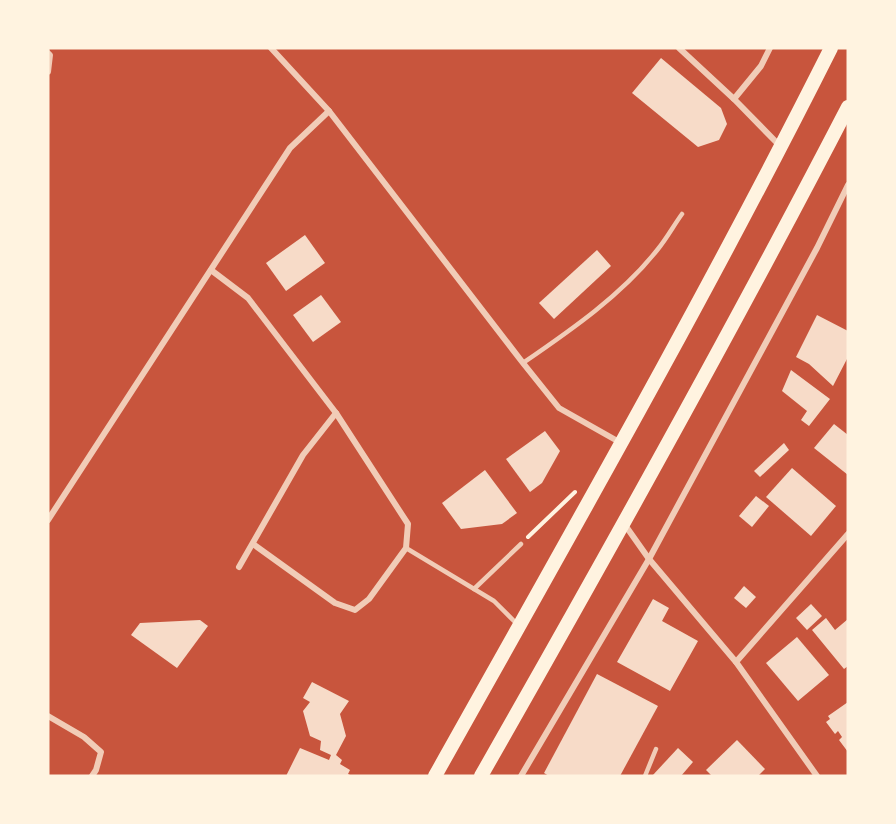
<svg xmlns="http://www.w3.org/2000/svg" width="896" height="824" viewBox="0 0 896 824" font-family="'Crimson Pro',serif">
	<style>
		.building { fill: #f7dbc8 }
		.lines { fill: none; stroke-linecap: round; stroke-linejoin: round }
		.path { stroke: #fff3e0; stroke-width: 4 }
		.service { stroke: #f1ccb7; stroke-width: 4.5 }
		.minor { stroke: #f1ccb7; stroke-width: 6 }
		.trunk { stroke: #fff3e0; stroke-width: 14 }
	</style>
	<rect width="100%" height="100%" fill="#c8553d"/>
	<!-- building -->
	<g class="building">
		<path d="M661 58 721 108 727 124 719 140 698 147 632 93Z"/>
		<path d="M305 235 325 263 286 291 266 263Z"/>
		<path d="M597 250 611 266 554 319 539 303Z"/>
		<path d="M321 295 341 322 313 342 293 315Z"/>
		<path d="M817 315 848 331V357L833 386 809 364 796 357Z"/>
		<path d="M791 370 830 399 809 426 801 420 807 411 782 391Z"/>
		<path d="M834 424 848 435V475L814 448Z"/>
		<path d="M545 431 560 451 542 483 530 492 506 459Z"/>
		<path d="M784 443 789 450 760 477 754 471Z"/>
		<path d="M792 468 836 506 811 536 766 497Z"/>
		<path d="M485 470 517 513 502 524 461 529 442 503Z"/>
		<path d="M756 496 769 506 752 527 739 516Z"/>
		<path d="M744 586 756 597 746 608 734 598Z"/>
		<path d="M653 599 669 608 662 621 698 641 670 691 617 662Z"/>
		<path d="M811 604 822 616 807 630 796 618Z"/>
		<path d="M826 618 835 630 848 619V666L844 669 812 630Z"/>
		<path d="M200 620 208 626 177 668 131 635 140 623Z"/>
		<path d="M797 637 829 675 798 701 766 663Z"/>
		<path d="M597 674 658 706 620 776H549L544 773Z"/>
		<path d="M312 682 349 701 340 714 346 736 336 755 342 760 340 764 350 770 348 774 352 776H286L300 748 329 760 331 755 320 750 321 741 310 736 303 711 310 702 303 698Z"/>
		<path d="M848 702V752L839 740 842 737 838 731 835 734 826 722 830 719 828 716Z"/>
		<path d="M737 740 765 769 758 776H712L706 770Z"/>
		<path d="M678 748 693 762 681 776H652Z"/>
	</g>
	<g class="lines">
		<!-- path -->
		<path class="path" d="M528 537 575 492"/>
		<!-- service -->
		<g class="service">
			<path d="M523 363C571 330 622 295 658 249 667 238 674 225 682 214"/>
			<path d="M406 548 494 601 517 624"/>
			<path d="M474 589 521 544"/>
			<path d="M645 776 656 749"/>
		</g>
		<!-- minor -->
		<g class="minor">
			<path d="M271 48 329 111 523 363 559 408 621 443"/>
			<path d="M679 48 734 99 781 147"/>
			<path d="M48 53 50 55 48 72"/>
			<path d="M734 99 761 66 770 48"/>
			<path d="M211 270 248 298 336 413 408 524 406 548 369 599 355 610 335 603 253 544"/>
			<path d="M48 520 290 148 329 111"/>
			<path d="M625 525 649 559 736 662 817 776"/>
			<path d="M239 567 303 455 336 413"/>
			<path d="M736 662 848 534"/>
			<path d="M48 716 84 737 101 752 96 770 92 776"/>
			<path d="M521 776 649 559 817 248 848 185"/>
		</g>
		<!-- trunk -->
		<g class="trunk">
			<path d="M435 776C570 535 707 295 831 48"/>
			<path d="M481 776C607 555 731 333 848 107"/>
		</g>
	</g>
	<!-- border -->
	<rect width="896" height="824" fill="none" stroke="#fff3e0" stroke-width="99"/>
</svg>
